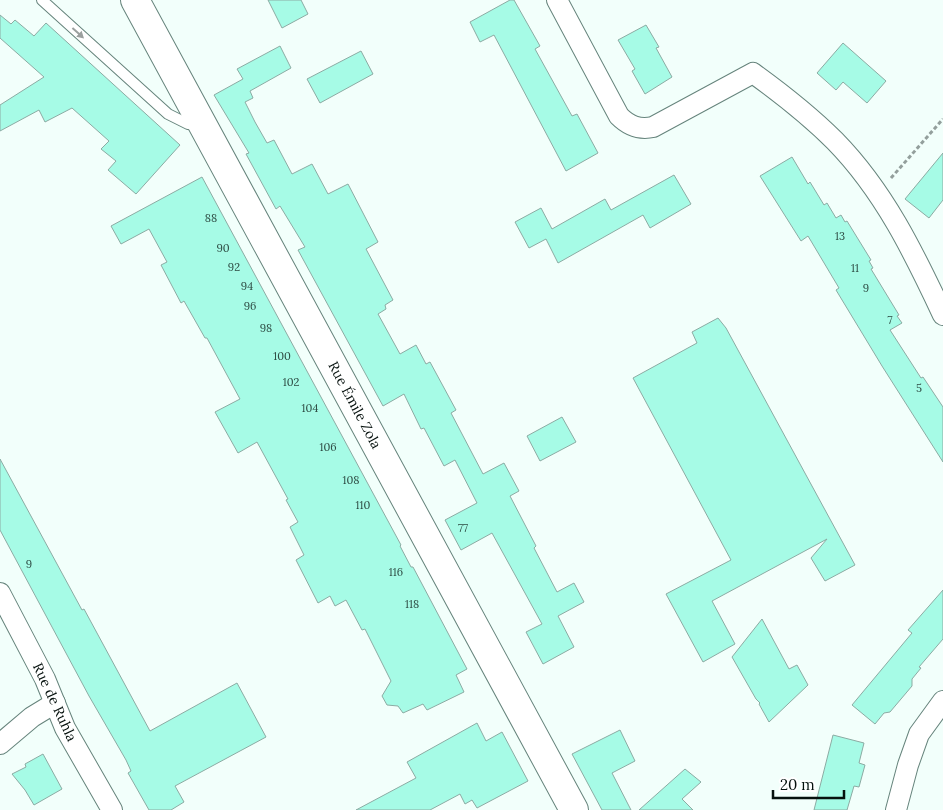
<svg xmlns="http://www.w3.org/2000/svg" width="943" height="810" viewBox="0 0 943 810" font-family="Lora,serif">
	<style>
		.building { fill: #a6fbe6; stroke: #8caba3 }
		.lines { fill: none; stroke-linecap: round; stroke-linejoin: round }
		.lane-casing { stroke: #66847c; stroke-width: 12 }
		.street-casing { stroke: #66847c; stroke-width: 22 }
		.secondary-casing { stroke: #66847c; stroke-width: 30 }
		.path { stroke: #939f9c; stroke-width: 3; stroke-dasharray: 4 2.5; stroke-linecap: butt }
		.lane { stroke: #fff; stroke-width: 10 }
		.street { stroke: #fff; stroke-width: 20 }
		.secondary { stroke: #fff; stroke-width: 28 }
		.oneway { fill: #9ba09f }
		.labels { text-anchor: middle; stroke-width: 4; stroke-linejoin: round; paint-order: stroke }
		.number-label { font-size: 11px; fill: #2e4c44 }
		.street-label { font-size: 14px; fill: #06110e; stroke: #fff }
	</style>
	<rect width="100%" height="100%" fill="#f2fffb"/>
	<!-- building -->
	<g class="building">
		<path d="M268 0H301L308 14 282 28Z"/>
		<path d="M510 0H514L540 46 535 49 572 116 577 114 598 153 566 171 494 35 480 42 470 22Z"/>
		<path d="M0 15 11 24 15 20 34 36 46 23 180 145 136 194 108 170 116 161 101 149 109 141 72 108 45 122 39 110 0 131V105L44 77 0 38Z"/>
		<path d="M646 25 659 47 656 48 672 77 645 94 632 71 635 69 618 40Z"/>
		<path d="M843 43 886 81 867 103 843 82 836 90 817 73Z"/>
		<path d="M280 46 291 68 250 91 253 98 245 102 255 122 267 143 274 140 292 174 312 164 328 194 348 184 378 242 366 249 393 300 385 305 386 309 378 314 400 354 416 345 426 364 430 362 456 410 451 413 483 474 504 463 519 491 510 496 536 546 534 548 557 592 574 583 584 602 558 616 574 647 543 664 526 632 542 624 492 533 461 550 445 520 477 503 455 460 444 466 424 428 421 429 404 394 383 406 298 250 305 247 280 206 276 209 246 154 249 153 214 95 243 79 237 69Z"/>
		<path d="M361 51 373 74 320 103 307 79Z"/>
		<path d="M943 153V200L929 218 905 199Z"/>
		<path d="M792 157 808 184 810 182 824 205 827 203 836 218 841 215 845 222 847 221 871 260 869 261 873 268 871 269 899 315 897 316 902 323 890 330 921 378 923 377 943 407V462L882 366 836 290 839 288 808 236 801 241 760 176Z"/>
		<path d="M674 175 691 204 650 228 643 215 558 263 546 239 529 248 515 222 541 208 552 229 605 199 611 210Z"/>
		<path d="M202 177 401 545 400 546 411 567H413L467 669 456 675 464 692 427 710 423 704 403 713 398 706 387 705 382 696 391 681 365 629 362 630 346 600 335 606 330 596 318 603 296 560 304 555 290 527 298 522 286 500 288 499 257 442 238 453 215 412 240 399 207 338H205L184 301 181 303 161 265 167 262 149 229 121 244 111 226Z"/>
		<path d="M718 318 726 328 855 565 825 581 811 558 827 539 712 601 735 644 703 662 666 594 731 560 633 378 697 343 692 332Z"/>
		<path d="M562 417 576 442 540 461 527 436Z"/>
		<path d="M0 459 82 610 84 609 150 731 237 683 266 737 175 786 184 802 171 810H149L128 773 131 771 126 760 89 696 0 530Z"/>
		<path d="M943 590V639L919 667 921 668 912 679V686L890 712 884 713 875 724 852 705 912 633 908 630Z"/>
		<path d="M762 619 789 669 797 665 808 685 769 722 759 704 760 703 756 699 732 657Z"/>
		<path d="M477 723 486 741 502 732 528 781 477 808 472 800 465 804 460 794 430 810H356L416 778 407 762Z"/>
		<path d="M620 730 635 761 612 773 631 810H602L572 754Z"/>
		<path d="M833 735 864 743 859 763 865 765 859 787 854 786 847 810H814Z"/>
		<path d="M43 754 62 789 34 805 25 790 12 774 26 767 25 764Z"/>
		<path d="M685 769 701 782 682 799 693 810H639Z"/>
	</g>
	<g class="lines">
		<defs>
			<path id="lane" d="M42 0 168 114 188 124 199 125"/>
			<g id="street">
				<path d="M557 0 619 116C629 126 639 130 653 127L753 73C782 94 810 116 835 141 884 191 914 253 943 315"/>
				<path d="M0 593 45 679 65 728 112 810"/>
				<path d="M0 744 32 717 55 703"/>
				<path d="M896 810 908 765 919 734 943 701"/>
			</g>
			<path id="secondary" d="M135 0 574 810"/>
		</defs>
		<!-- lane casing -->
		<use href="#lane" class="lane-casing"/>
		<!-- street casing -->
		<use href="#street" class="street-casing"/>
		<!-- secondary casing -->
		<use href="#secondary" class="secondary-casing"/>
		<!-- path -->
		<path class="path" d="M891 178 943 119"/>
		<!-- lane -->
		<use href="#lane" class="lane"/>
		<!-- street -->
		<use href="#street" class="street"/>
		<!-- secondary -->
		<use href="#secondary" class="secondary"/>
	</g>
	<!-- one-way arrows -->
	<defs><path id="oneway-solid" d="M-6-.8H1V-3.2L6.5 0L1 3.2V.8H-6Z" transform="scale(1.25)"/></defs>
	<use class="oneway" href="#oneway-solid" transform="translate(78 33) rotate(42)"/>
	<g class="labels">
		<!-- number labels -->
		<g class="number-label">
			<text x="211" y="222">88</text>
			<text x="840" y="240">13</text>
			<text x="223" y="252">90</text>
			<text x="234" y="271">92</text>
			<text x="855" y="272">11</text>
			<text x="247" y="290">94</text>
			<text x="866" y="292">9</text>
			<text x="250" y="310">96</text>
			<text x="890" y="324">7</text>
			<text x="266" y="332">98</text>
			<text x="282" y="360">100</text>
			<text x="291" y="386">102</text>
			<text x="919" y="392">5</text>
			<text x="310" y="412">104</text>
			<text x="328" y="451">106</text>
			<text x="351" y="484">108</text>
			<text x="363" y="509">110</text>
			<text x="463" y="532">77</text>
			<text x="29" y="568">9</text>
			<text x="396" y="576">116</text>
			<text x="412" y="608">118</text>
		</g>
		<!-- street labels -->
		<g class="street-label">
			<text transform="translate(355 405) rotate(62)" y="5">Rue Émile Zola</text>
			<text transform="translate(55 702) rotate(65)" y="5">Rue de Ruhla</text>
		</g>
	</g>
	<!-- scale -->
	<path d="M773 790v8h71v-8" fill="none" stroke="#06110e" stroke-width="2.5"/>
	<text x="780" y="790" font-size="15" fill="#06110e" stroke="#ffffff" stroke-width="4" paint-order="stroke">20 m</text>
</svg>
